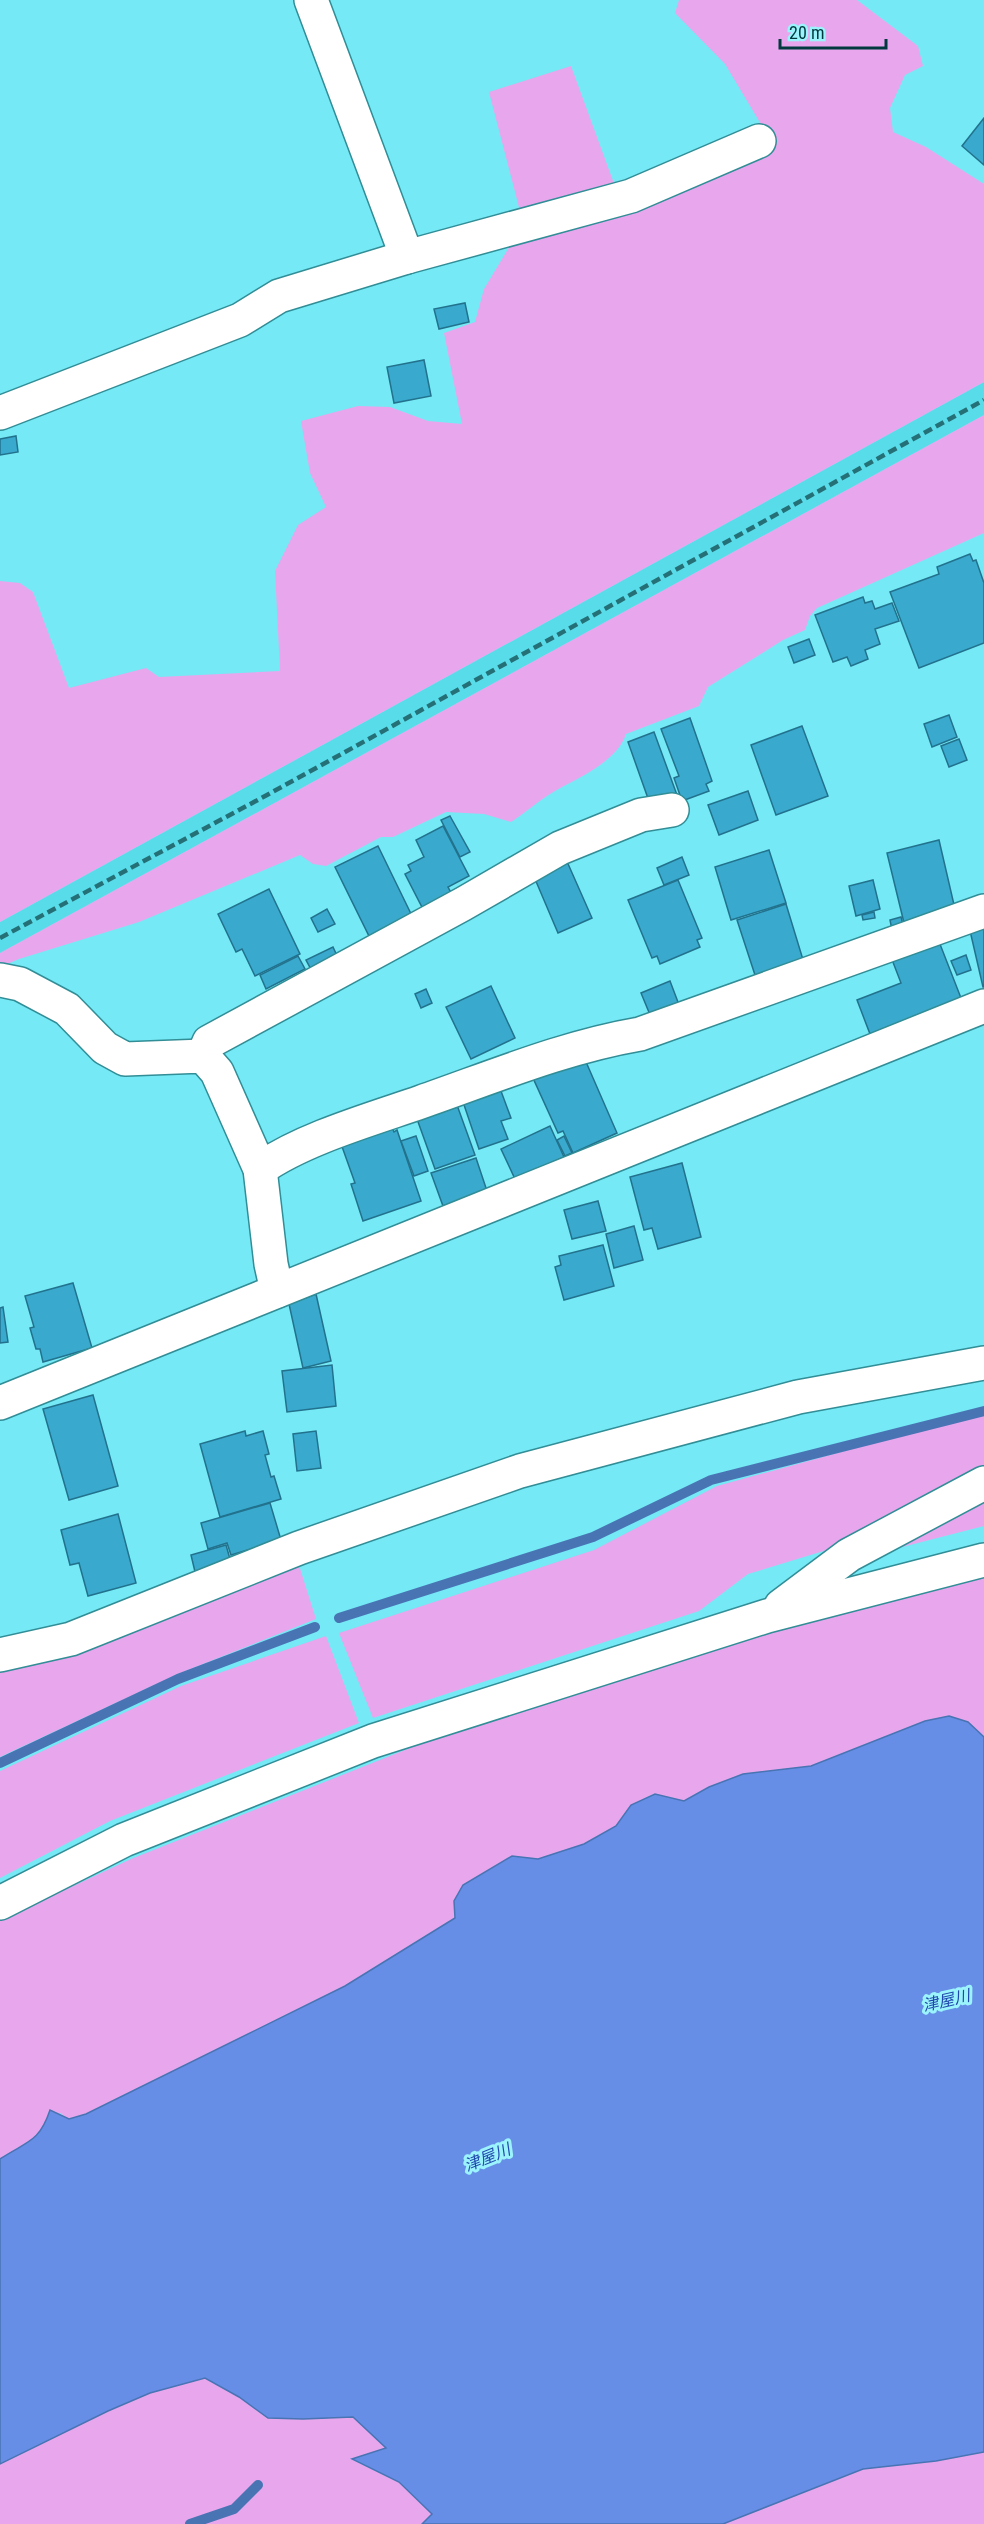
<svg xmlns="http://www.w3.org/2000/svg" width="984" height="2524" viewBox="0 0 984 2524" font-family="'Roboto Condensed','Noto Sans JP',sans-serif">
	<style>
		.built { fill: #59dce9 }
		.green { fill: #e8a7ed }
		.water { fill: #668ee6; stroke: #4874b4; stroke-width: 1.5 }
		.lines { fill: none; stroke-linecap: round; stroke-linejoin: round }
		.stream { stroke: #4874b4; stroke-width: 10 }
		.building { fill: #3aa9ce; stroke: #22728d; stroke-width: 1.5 }
		.street-casing { stroke: #318d96; stroke-width: 36 }
		.street { stroke: #fff; stroke-width: 33 }
		.rail { stroke: #257077; stroke-width: 4.5; stroke-dasharray: 9 4.5; stroke-linecap: butt }
		.labels { text-anchor: middle; stroke-width: 6; stroke-linejoin: round; paint-order: stroke }
		.water-label { font-size: 16px; font-style: italic; fill: #2048ae; stroke: #9bf3fc }
	</style>
	<rect width="100%" height="100%" fill="#75e9f5"/>
	<!-- built -->
	<path class="built" d="M984 382V415L0 953V922Z"/>
	<!-- green -->
	<g class="green">
		<path d="M679 0H857L918 46 923 66 905 75 890 108 893 132 926 147 984 184V382L0 922V581L20 583 33 592 69 688 146 668 159 677 280 671 275 571 298 525 326 507 310 473 301 421 358 406 390 407 428 421 462 424 444 333 475 322 484 289 514 239 762 126 725 64 675 13Z"/>
		<path d="M571 66 616 189 521 215 489 92Z"/>
		<path d="M984 415V533L817 608 810 616 805 630 783 640 708 687 699 706 626 734C616 764 574 779 550 794 537 802 525 813 511 822L484 814 446 812 393 837H381L326 866 313 864 300 855 139 922 19 959 0 967V953Z"/>
		<path d="M984 1415V1472L840 1546 748 1574 699 1611 373 1718 339 1633 594 1550 717 1486 965 1418Z"/>
		<path d="M984 1493V1526L867 1556Z"/>
		<path d="M297 1559 316 1619 178 1674 0 1757V1666Z"/>
		<path d="M984 1577V1737L968 1722 949 1716 925 1721 811 1766 743 1774 709 1787 684 1801 654 1794 631 1805 616 1826 584 1844 538 1859 512 1856 454 1901 455 1918 345 1986 86 2114 69 2119 60 2113 44 2127 33 2140 0 2159V1920L131 1859 415 1746 773 1632Z"/>
		<path d="M326 1636 359 1723 110 1821 0 1878V1771L181 1686Z"/>
		<path d="M205 2378 239 2397 268 2418 303 2419 353 2417 387 2448 353 2460 399 2482 432 2514 422 2524H0V2464L108 2411 150 2393Z"/>
		<path d="M984 2452V2524H723L863 2469 936 2461Z"/>
	</g>
	<!-- water -->
	<path class="water" d="M949 1716 968 1722 984 1737V2452L936 2461 863 2469 723 2524H422L432 2514 399 2482 352 2459 386 2448 353 2417 303 2419 268 2418 239 2397 205 2378 150 2393 108 2411 0 2464V2159C27 2141 39 2143 50 2110L69 2119 86 2114 345 1986 455 1918 454 1901 463 1885 512 1856 538 1859 584 1844 616 1826 631 1805 655 1794 684 1801 709 1787 743 1774 811 1766 925 1721Z"/>
	<g class="lines">
		<!-- stream -->
		<g class="stream">
			<path d="M339 1618 593 1537 711 1480 984 1411"/>
			<path d="M0 1763 178 1679 315 1627"/>
			<path d="M190 2524 234 2509 258 2485"/>
		</g>
	</g>
	<!-- building -->
	<g class="building">
		<path d="M984 118V165L962 146Z"/>
		<path d="M465 303 469 322 439 329 434 309Z"/>
		<path d="M424 360 431 396 394 403 387 367Z"/>
		<path d="M16 436 18 452 0 455V439Z"/>
		<path d="M970 554 973 561 976 560 984 583V643L919 668 890 592 939 574 937 567Z"/>
		<path d="M863 597 865 603 872 601 875 609 892 603 899 621 875 629 880 644 865 650 868 659 851 666 847 657 833 662 815 615Z"/>
		<path d="M809 639 815 655 794 663 788 647Z"/>
		<path d="M949 715 957 737 932 747 924 724Z"/>
		<path d="M690 718 712 781 706 784 709 791 682 801 674 778 679 776 661 729Z"/>
		<path d="M802 726 828 796 776 815 751 745Z"/>
		<path d="M654 732 677 795 650 804 628 742Z"/>
		<path d="M959 739 967 760 949 767 941 746Z"/>
		<path d="M748 791 758 820 719 835 708 805Z"/>
		<path d="M450 816 470 852 460 857 441 820Z"/>
		<path d="M443 826 469 876 448 887 455 900 426 915 405 874 411 871 408 865 424 857 416 840Z"/>
		<path d="M939 840 955 909 905 927 887 853Z"/>
		<path d="M378 846 415 922 369 936 335 867Z"/>
		<path d="M769 850 786 903 731 920 715 867Z"/>
		<path d="M565 857 592 918 558 933 532 872Z"/>
		<path d="M682 857 689 875 664 885 657 868Z"/>
		<path d="M678 880 702 938 697 940 700 947 660 964 657 956 652 958 628 900Z"/>
		<path d="M873 880 880 909 856 916 849 886Z"/>
		<path d="M269 889 300 954 255 976 242 949 236 952 218 914Z"/>
		<path d="M786 904 804 963 756 978 737 920Z"/>
		<path d="M327 909 335 924 318 932 311 918Z"/>
		<path d="M874 912 875 918 863 920 862 915Z"/>
		<path d="M901 917 905 932 893 935 890 920Z"/>
		<path d="M984 918V987H983L968 922Z"/>
		<path d="M938 939 961 998 870 1034 857 1000 901 983 891 957Z"/>
		<path d="M333 947 339 960 313 973 306 960Z"/>
		<path d="M966 955 971 970 957 975 951 961Z"/>
		<path d="M298 956 305 969 266 989 260 975Z"/>
		<path d="M670 981 681 1010 653 1022 641 993Z"/>
		<path d="M491 986 515 1038 471 1059 446 1007Z"/>
		<path d="M426 989 432 1003 421 1008 415 994Z"/>
		<path d="M583 1055 617 1133 573 1153 563 1131 558 1133 533 1078Z"/>
		<path d="M498 1083 511 1118 501 1121 508 1139 479 1149 461 1096Z"/>
		<path d="M457 1105 475 1155 435 1169 417 1119Z"/>
		<path d="M390 1123 394 1132 397 1130 421 1201 363 1221 351 1184 355 1183 340 1141Z"/>
		<path d="M550 1126 564 1157 515 1179 501 1149Z"/>
		<path d="M416 1136 428 1171 414 1176 401 1141Z"/>
		<path d="M564 1136 572 1153 565 1156 557 1140Z"/>
		<path d="M476 1158 487 1191 443 1206 431 1173Z"/>
		<path d="M682 1163 701 1237 658 1249 652 1228 644 1230 630 1177Z"/>
		<path d="M598 1201 606 1231 572 1239 564 1210Z"/>
		<path d="M634 1226 643 1260 614 1268 606 1234Z"/>
		<path d="M603 1245 614 1286 564 1300 555 1267 561 1265 559 1256Z"/>
		<path d="M73 1283 92 1348 43 1362 40 1349H36L30 1328 34 1327 25 1296Z"/>
		<path d="M316 1294 331 1361 303 1368 289 1304Z"/>
		<path d="M3 1307 8 1342 0 1343V1308Z"/>
		<path d="M332 1365 336 1406 287 1412 282 1371Z"/>
		<path d="M93 1395 118 1486 69 1500 43 1409Z"/>
		<path d="M245 1431 246 1436 263 1431 269 1454 265 1455 271 1477 274 1476 281 1499 220 1517 200 1444Z"/>
		<path d="M316 1431 321 1468 297 1471 293 1434Z"/>
		<path d="M270 1503 281 1540 231 1555 227 1543 208 1549 201 1523Z"/>
		<path d="M118 1514 136 1583 88 1596 79 1563 70 1565 61 1530Z"/>
		<path d="M226 1545 232 1566 196 1576 191 1555Z"/>
	</g>
	<g class="lines">
		<defs>
			<g id="street">
				<path d="M311 0 407 257"/>
				<path d="M0 413 240 320 279 296 407 257 631 196 759 141"/>
				<path d="M0 980 20 984 67 1009 105 1048 125 1059 203 1056 217 1072 260 1169 271 1264 277 1291"/>
				<path d="M203 1056 209 1042 463 904 560 848 641 815 672 810"/>
				<path d="M260 1169C302 1139 372 1119 421 1102 493 1077 564 1047 640 1034L984 911"/>
				<path d="M0 1403 984 1006"/>
				<path d="M781 1606 849 1555 984 1483"/>
				<path d="M0 1655 71 1639 299 1548 520 1471 798 1397 984 1363"/>
				<path d="M0 1903 124 1840 373 1741 767 1616 984 1560"/>
			</g>
		</defs>
		<!-- street casing -->
		<use href="#street" class="street-casing"/>
		<!-- street -->
		<use href="#street" class="street"/>
		<!-- rail -->
		<path class="rail" d="M0 938 267 795 984 400"/>
	</g>
	<g class="labels">
		<!-- water labels -->
		<g class="water-label">
			<text transform="translate(946 2000) rotate(-13)" y="6">津屋川</text>
			<text transform="translate(487 2157) rotate(-22)" y="6">津屋川</text>
		</g>
	</g>
	<!-- scale -->
	<path d="M780 39v9h106v-9" fill="none" stroke="#01393e" stroke-width="3"/>
	<text x="789" y="39" font-size="18" fill="#01393e" stroke="#9bf3fc" stroke-width="4.5" paint-order="stroke">20 m</text>
</svg>
